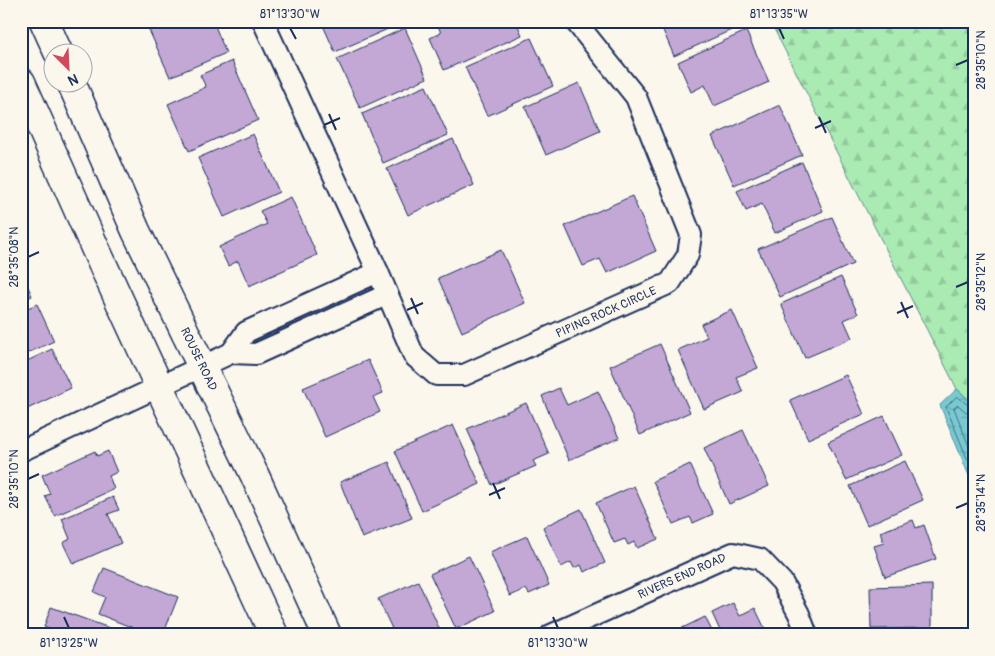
<svg xmlns="http://www.w3.org/2000/svg" width="995" height="656" viewBox="0 0 995 656" font-family="Pangolin,sans-serif">
	<style>
		.forest { fill: url(#forest-firs); stroke: #628c88 }
		.water { fill: url(#water-ripples); stroke: #538ca2 }
		.lines { fill: none; stroke-linecap: round; stroke-linejoin: round }
		.shore { stroke: #416d8c; stroke-width: 1 }
		.building { fill: #c3a8d5; stroke: #1b2f5e }
		.street-casing { stroke: #1b2f5e; stroke-width: 24 }
		.secondary-casing { stroke: #1b2f5e; stroke-width: 31 }
		.street { stroke: #fbf7ec; stroke-width: 20 }
		.secondary { stroke: #fbf7ec; stroke-width: 28 }
		.ticks { fill: none; stroke: #1b2f5e; stroke-width: 2 }
		.labels { text-anchor: middle; stroke-width: 4.5; stroke-linejoin: round; paint-order: stroke }
		.street-label { font-size: 12px; fill: #1b2f5e; stroke: #fbf7ec }
		.neatline { fill: none; stroke: #1b2f5e; stroke-width: 2 }
		.ticks-label { font-size: 12px; text-anchor: middle; fill: #1b2f5e }
	</style>
	<defs>
		<pattern id="forest-firs" width="22" height="20" patternUnits="userSpaceOnUse" patternTransform="scale(1.25)"><rect width="22" height="20" fill="#aaeab3"/><path d="M5 1l3.5 6h-7zM16 11l3.5 6h-7z" fill="#92c99c"/></pattern>
		<pattern id="water-ripples" width="26" height="14" patternUnits="userSpaceOnUse" patternTransform="scale(1.25)"><rect width="26" height="14" fill="#79cad0"/><path d="M2 4q2-2 4 0t4 0M15 11q2-2 4 0t4 0" fill="none" stroke="#62a4ac"/></pattern>
	</defs>
	<rect width="100%" height="100%" fill="#fbf7ec"/>
	<filter id="ink" filterUnits="userSpaceOnUse"><feTurbulence type="fractalNoise" baseFrequency=".02" numOctaves="2"/><feDisplacementMap in="SourceGraphic" scale="10" xChannelSelector="R" yChannelSelector="G"/><feConvolveMatrix kernelMatrix="1 2 1 2 8 2 1 2 1" color-interpolation-filters="sRGB"/></filter>
	<g filter="url(#ink)">
		<!-- forest -->
		<path class="forest" d="M770 21H974V404L957 389Z"/>
		<!-- water -->
		<path class="water" d="M957 389 974 404V488L940 405Z"/>
		<g class="lines">
			<!-- shore -->
			<g class="shore">
				<path d="M974 407 969 406 957 396 946 407 974 475"/>
				<path d="M974 414 966 412 958 405 954 408 974 459"/>
			</g>
		</g>
		<!-- building -->
		<g class="building">
			<path d="M145 21H213L226 53 170 77Z"/>
			<path d="M321 21H395L397 25 335 52Z"/>
			<path d="M436 21H516L522 35 444 70 430 38 441 33Z"/>
			<path d="M659 21H735L738 27 674 56Z"/>
			<path d="M405 28 427 78 360 108 337 59Z"/>
			<path d="M746 31 769 82 714 106 705 85 691 92 678 62Z"/>
			<path d="M531 38 553 86 487 116 465 67Z"/>
			<path d="M232 61 258 120 189 151 168 104 206 87 200 75Z"/>
			<path d="M579 83 600 131 546 155 525 107Z"/>
			<path d="M426 86 448 135 383 163 362 114Z"/>
			<path d="M780 105 802 155 734 185 712 136Z"/>
			<path d="M253 134 279 192 224 217 198 158Z"/>
			<path d="M453 139 474 185 408 215 387 169Z"/>
			<path d="M802 162 823 211 775 233 762 204 746 211 737 191Z"/>
			<path d="M632 196 656 251 607 273 600 259 583 266 565 226Z"/>
			<path d="M291 197 317 255 249 286 238 261 228 266 219 247 267 224 260 211Z"/>
			<path d="M832 217 853 264 780 297 758 249Z"/>
			<path d="M501 250 525 303 462 332 438 278Z"/>
			<path d="M23 275 32 296 21 301V276Z"/>
			<path d="M841 277 858 314 844 320 852 338 805 358 781 304Z"/>
			<path d="M37 304 54 341 21 356V311Z"/>
			<path d="M732 310 758 368 736 377 743 392 704 409 678 350 707 337 701 324Z"/>
			<path d="M660 344 690 412 640 435 610 366Z"/>
			<path d="M52 349 71 388 21 412V364Z"/>
			<path d="M368 360 383 393 373 397 380 412 325 437 303 388Z"/>
			<path d="M846 375 864 414 808 439 790 400Z"/>
			<path d="M559 388 567 405 598 391 619 438 569 460 542 396Z"/>
			<path d="M526 403 549 454 533 461 536 466 492 485 467 429Z"/>
			<path d="M884 416 902 455 846 480 828 442Z"/>
			<path d="M453 425 480 484 422 511 395 451Z"/>
			<path d="M743 430 769 486 729 504 704 448Z"/>
			<path d="M95 451 97 456 108 451 117 472 109 476 114 489 55 516 45 496 50 494 42 475Z"/>
			<path d="M905 461 923 500 867 525 850 486Z"/>
			<path d="M389 462 412 518 362 538 340 482Z"/>
			<path d="M690 464 713 514 693 523 690 517 673 524 653 481Z"/>
			<path d="M634 486 658 539 637 548 634 542 628 545 625 539 614 543 596 503Z"/>
			<path d="M113 497 119 510 108 514 121 543 73 564 63 543 70 539 62 519Z"/>
			<path d="M581 509 605 563 584 572 581 565 574 568 571 562 561 567 543 527Z"/>
			<path d="M913 520 916 528 924 525 936 559 885 577 874 546 884 543 880 532Z"/>
			<path d="M527 536 549 585 529 594 526 589 510 596 490 552Z"/>
			<path d="M469 556 495 611 456 629 430 574Z"/>
			<path d="M104 568 178 597 163 635H151L98 614 105 597 94 592Z"/>
			<path d="M418 581 442 635H395L378 599Z"/>
			<path d="M932 585V628L871 629 870 587Z"/>
			<path d="M733 603 740 616 755 608 768 635H722L712 613Z"/>
			<path d="M51 607 129 635H61L62 634 44 627Z"/>
			<path d="M705 617 714 635H668Z"/>
		</g>
		<g class="lines">
			<defs>
				<g id="street">
					<path d="M263 21 378 272 414 356 436 375H464L670 283 688 255 691 235 636 97 575 21"/>
					<path d="M231 353 246 332 378 272"/>
					<path d="M21 451 231 353 256 354 386 295"/>
					<path d="M551 635 733 553 760 559 782 582 799 614 807 635"/>
				</g>
				<g id="secondary">
					<path d="M44 21 58 52"/>
					<path d="M21 82 96 250 274 635"/>
					<path d="M71 82 136 231 255 476 327 635"/>
				</g>
			</defs>
			<!-- street casing -->
			<use href="#street" class="street-casing"/>
			<!-- secondary casing -->
			<use href="#secondary" class="secondary-casing"/>
			<!-- street -->
			<use href="#street" class="street"/>
			<!-- secondary -->
			<use href="#secondary" class="secondary"/>
		</g>
	</g>
	<!-- ticks -->
	<path class="ticks" d="M290 28 296 39M779 28 784 39M956 65 968 60M329 114 336 130M819 117 826 133M324 125 340 118M815 128 831 121M28 257 39 252M956 287 968 282M411 298 418 314M901 302 908 318M407 310 423 303M897 313 913 306M28 479 39 474M493 483 500 499M489 495 505 488M956 508 968 503M64 617 69 628M553 617 558 628"/>
	<g class="labels">
		<!-- street labels -->
		<g class="street-label">
			<text transform="translate(606 312) rotate(-24)" y="4">PIPING ROCK CIRCLE</text>
			<text transform="translate(199 359) rotate(64)" y="4">ROUSE ROAD</text>
			<text transform="translate(682 576) rotate(-24)" y="4">RIVERS END ROAD</text>
		</g>
	</g>
	<!-- margin -->
	<rect width="995" height="656" fill="none" stroke="#fbf7ec" stroke-width="55"/>
	<!-- north arrow -->
	<g transform="translate(68 68) rotate(156)"><circle r="24" fill="#fbf7ec" stroke="#a1a7b3"/>
	<path d="M0-4L9 19L0 12L-9 19Z" fill="#d1495b"/>
	<text y="-8" font-size="14" font-weight="bold" text-anchor="middle" fill="#1b2f5e">N</text>
	</g>
	<rect x="28" y="28" width="940" height="600" class="neatline"/>
	<g class="ticks-label">
		<text x="290" y="18">81°13'30"W</text>
		<text x="779" y="18">81°13'35"W</text>
		<text transform="translate(981 60) rotate(-90)" y="4">28°35'10"N</text>
		<text transform="translate(14 257) rotate(-90)" y="4">28°35'08"N</text>
		<text transform="translate(981 282) rotate(-90)" y="4">28°35'12"N</text>
		<text transform="translate(14 479) rotate(-90)" y="4">28°35'10"N</text>
		<text transform="translate(981 503) rotate(-90)" y="4">28°35'14"N</text>
		<text x="69" y="647">81°13'25"W</text>
		<text x="558" y="647">81°13'30"W</text>
	</g>
</svg>
